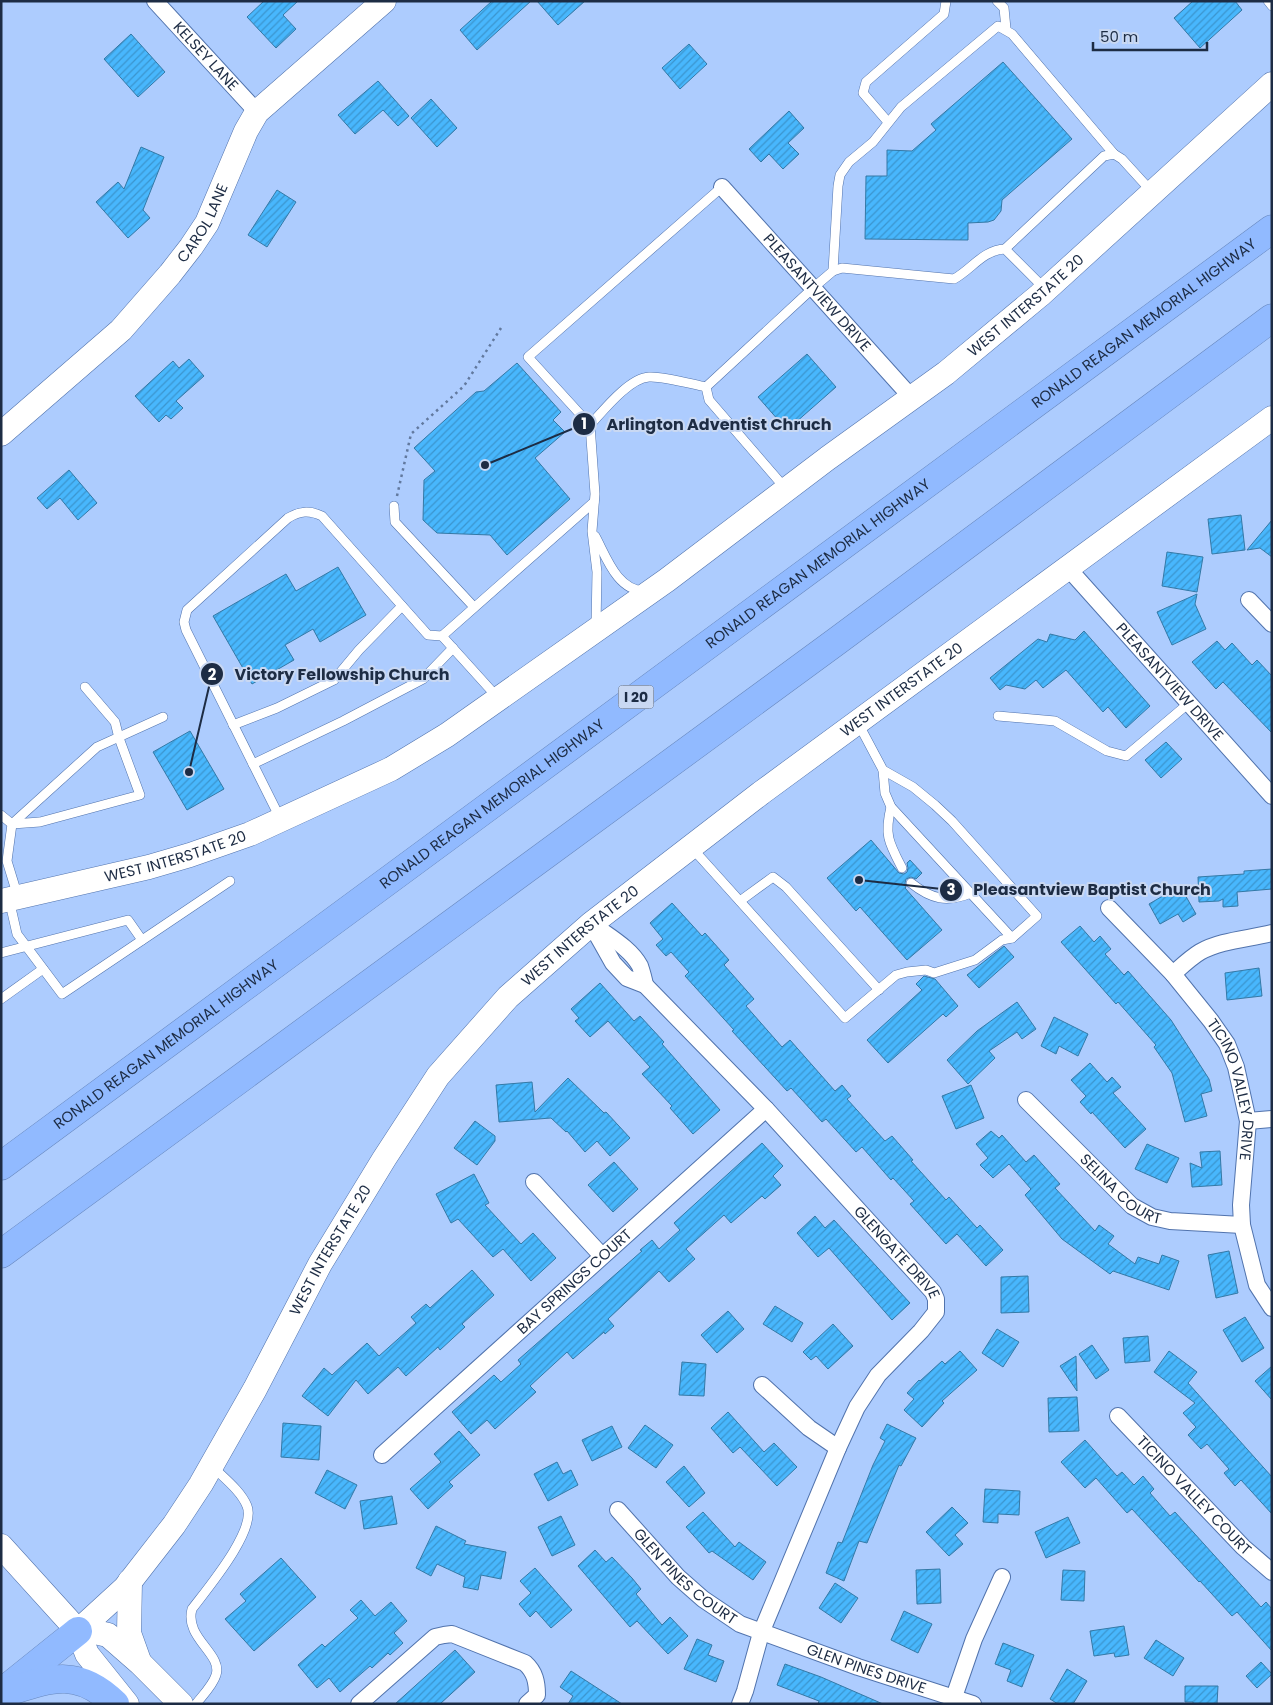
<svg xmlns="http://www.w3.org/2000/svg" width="1273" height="1705" viewBox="0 0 1273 1705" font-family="Poppins,sans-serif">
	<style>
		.building { fill: url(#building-hatch); stroke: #3479a6 }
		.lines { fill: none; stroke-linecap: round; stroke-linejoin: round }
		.lane-casing { stroke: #5173ad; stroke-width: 10 }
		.street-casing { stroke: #5173ad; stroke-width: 18 }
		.secondary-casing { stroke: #5173ad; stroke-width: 25 }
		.highway-casing { stroke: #6888be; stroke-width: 29 }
		.path { stroke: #62799e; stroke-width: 2.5; stroke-dasharray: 2.5 4; stroke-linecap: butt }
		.lane { stroke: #fff; stroke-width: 9 }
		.street { stroke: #fff; stroke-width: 16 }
		.secondary { stroke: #fff; stroke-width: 24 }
		.highway { stroke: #91baff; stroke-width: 28 }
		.labels { text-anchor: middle; stroke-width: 4; stroke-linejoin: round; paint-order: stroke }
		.shield { fill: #c9d8f2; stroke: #516078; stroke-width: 1 }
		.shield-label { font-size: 14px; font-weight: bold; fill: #1d2c44 }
		.street-label { font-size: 15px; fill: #1d2c44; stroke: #c9d8f2 }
		.leader { fill: none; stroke: #1d2c44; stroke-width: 2 }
		.callout-dot { fill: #1d2c44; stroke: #c9d8f2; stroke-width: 2 }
		.mark-label { font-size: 15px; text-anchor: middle; font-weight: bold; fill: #fff }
		.callout-label { font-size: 16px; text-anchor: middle; font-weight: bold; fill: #1d2c44; stroke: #c9d8f2; stroke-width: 4; stroke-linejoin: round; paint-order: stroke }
	</style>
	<defs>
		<pattern id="building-hatch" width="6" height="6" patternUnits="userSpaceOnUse" patternTransform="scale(1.25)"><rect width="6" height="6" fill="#48b7fd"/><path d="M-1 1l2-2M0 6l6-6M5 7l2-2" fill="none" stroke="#3b95ce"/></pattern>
	</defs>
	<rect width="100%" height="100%" fill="#adccfe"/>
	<!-- building -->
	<g class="building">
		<path d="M264 1H298L283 15 296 29 276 48 247 17Z"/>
		<path d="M492 1H531L477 50 460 30Z"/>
		<path d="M537 1H585L558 25Z"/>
		<path d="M1193 1H1235L1242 10 1200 48 1174 18Z"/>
		<path d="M131 34 165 72 138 97 104 59Z"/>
		<path d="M689 44 707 64 680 89 662 68Z"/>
		<path d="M1003 62 1072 139 1002 200 1001 211 994 220 988 222 968 223V240L865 239 866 176H887V150L912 151 936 130 931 124Z"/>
		<path d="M378 81 409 116 398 126 383 110 355 134 338 115Z"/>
		<path d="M431 99 457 128 437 147 411 118Z"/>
		<path d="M789 111 804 128 788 143 799 154 783 169 769 154 761 162 749 149Z"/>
		<path d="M141 147 164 157 143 210 150 218 128 238 96 202 118 182 124 189Z"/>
		<path d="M277 190 296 202 267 247 248 235Z"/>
		<path d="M807 354 836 387 787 430 758 397Z"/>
		<path d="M189 359 204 376 176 401 183 408 171 419 166 415 159 422 135 396 173 361 179 368Z"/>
		<path d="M517 363 561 412 553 420 565 432 535 458 570 499 507 555 490 535 437 533 423 520 424 480 435 471 414 448 476 392 484 391Z"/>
		<path d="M69 470 97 503 78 520 60 498 47 509 37 498Z"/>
		<path d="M1241 515 1245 550 1212 554 1208 519Z"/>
		<path d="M1272 520V557L1260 548 1247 550Z"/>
		<path d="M1167 552 1203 557 1197 592 1162 586Z"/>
		<path d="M338 567 366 615 320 642 313 629 285 645 294 660 252 684 213 616 286 574 296 591Z"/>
		<path d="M1197 594 1195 604 1206 629 1172 645 1157 612Z"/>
		<path d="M1084 631 1150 706 1126 728 1108 707 1103 712 1066 670 1043 688 1036 680 1025 689 1006 685 1000 690 990 678 1038 639 1047 642 1050 634 1075 640Z"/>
		<path d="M1217 641 1225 650 1232 643 1252 665 1257 660 1272 676V733L1223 682 1216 689 1192 662Z"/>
		<path d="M190 731 224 789 187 810 153 752Z"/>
		<path d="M1166 742 1182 759 1161 778 1145 760Z"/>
		<path d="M871 840 899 873 904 874 907 872 908 868 907 863 910 860 922 873 916 879 911 877 906 879 905 883 906 887 905 888 942 930 907 960 860 907 856 911 827 878Z"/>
		<path d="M1272 869V889L1237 892 1238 906 1223 907V899L1219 901 1199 902 1198 877 1244 874V871Z"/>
		<path d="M1180 886 1196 914 1183 922 1178 914 1160 924 1149 904Z"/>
		<path d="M672 903 702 936 705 933 729 960 724 965 754 999 746 1006 782 1047 790 1040 835 1091 842 1085 851 1096 847 1099 885 1141 892 1136 913 1160 911 1161 946 1200 949 1197 977 1228 980 1225 1003 1250 986 1266 957 1234 946 1244 910 1204 914 1201 893 1178 891 1180 862 1147 856 1152 826 1119 822 1122 791 1088 787 1091 732 1031 734 1030 685 976 689 972 671 952 666 956 656 945 663 939 650 923Z"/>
		<path d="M1080 926 1094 942 1100 936 1111 949 1105 954 1124 975 1128 971 1171 1020 1209 1079 1212 1091 1201 1094 1207 1116 1185 1122 1172 1073 1154 1047 1156 1045 1118 1002 1116 1004 1061 942Z"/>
		<path d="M1004 946 1014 957 979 988 967 975Z"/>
		<path d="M1259 968 1262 996 1227 1000 1225 973Z"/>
		<path d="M924 976 935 979 958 1006 946 1017 943 1014 888 1063 867 1040 922 990 916 984Z"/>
		<path d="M600 983 634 1021 640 1016 664 1042 662 1044 720 1110 693 1134 670 1108 672 1106 642 1074 650 1067 608 1021 590 1037 575 1021 579 1018 571 1009Z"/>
		<path d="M1017 1002 1036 1029 1022 1039 1017 1032 989 1051 995 1058 968 1084 947 1060 977 1031Z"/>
		<path d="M1054 1017 1088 1034 1078 1056 1059 1046 1056 1054 1041 1046Z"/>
		<path d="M1090 1063 1107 1082 1112 1077 1121 1087 1113 1093 1146 1129 1125 1148 1092 1112 1091 1114 1080 1102 1086 1096 1071 1080Z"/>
		<path d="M568 1078 604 1113 606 1112 630 1138 610 1156 597 1141 585 1152 567 1131 566 1132 551 1118 499 1122 496 1085 532 1082 535 1112Z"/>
		<path d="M971 1085 984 1118 956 1129 942 1096Z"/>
		<path d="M475 1121 495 1136V1141L477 1165 454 1148Z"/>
		<path d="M991 1131 999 1138 1002 1135 1026 1162 1034 1155 1060 1184 1055 1188 1095 1231 1099 1225 1114 1236 1108 1244 1135 1264 1138 1257 1159 1264 1162 1255 1179 1261 1169 1290 1113 1271 1110 1274 1062 1239 1025 1195 1031 1189 1009 1164 993 1178 980 1165 988 1158 976 1144Z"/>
		<path d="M762 1143 783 1166 773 1176 781 1185 765 1199 762 1196 731 1223 724 1215 686 1249 695 1259 669 1282 659 1271 608 1319 614 1326 605 1334 604 1332 573 1359 567 1352 530 1386 536 1392 495 1429 487 1420 471 1434 452 1412 494 1375 501 1382 521 1364 518 1360 642 1251 640 1250 652 1240 659 1249 680 1230 674 1223Z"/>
		<path d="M1147 1144 1179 1158 1167 1183 1135 1169Z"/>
		<path d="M1220 1151 1222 1185 1192 1187 1190 1163 1202 1168 1200 1152Z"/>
		<path d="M614 1162 638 1189 613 1212 588 1185Z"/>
		<path d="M474 1174 489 1203 485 1205 521 1244 533 1233 556 1258 531 1281 503 1249 493 1257 458 1219 451 1223 436 1194Z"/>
		<path d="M815 1216 825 1228 834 1220 910 1303 892 1320 829 1248 818 1257 797 1233Z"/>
		<path d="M1229 1251 1238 1293 1216 1298 1208 1255Z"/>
		<path d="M472 1270 494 1295 462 1324 465 1327 440 1350 438 1347 406 1376 398 1367 368 1394 356 1380 328 1416 302 1396 324 1368 332 1375 367 1343 379 1356 416 1323 411 1317 426 1304 430 1308Z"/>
		<path d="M1028 1276 1029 1312 1001 1313V1277Z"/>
		<path d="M775 1306 803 1323 792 1342 763 1324Z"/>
		<path d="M728 1311 744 1329 717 1353 701 1335Z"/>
		<path d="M1245 1317 1264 1348 1242 1362 1223 1330Z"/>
		<path d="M833 1324 853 1346 828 1369 816 1356 811 1360 803 1352Z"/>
		<path d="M997 1329 1019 1342 1003 1367 982 1353Z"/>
		<path d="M1148 1336 1150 1361 1125 1363 1123 1338Z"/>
		<path d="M1092 1345 1109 1370 1096 1379 1079 1354Z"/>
		<path d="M960 1351 977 1370 942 1401 944 1403 922 1427 904 1410 914 1399 907 1393 919 1380 920 1381 942 1361 945 1364Z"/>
		<path d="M1169 1351 1197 1372 1188 1383 1272 1477V1514L1241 1480 1235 1486 1224 1473 1229 1469 1207 1444 1201 1449 1188 1435 1196 1427 1183 1413 1195 1403 1154 1372Z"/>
		<path d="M1076 1356 1077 1391 1060 1366Z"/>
		<path d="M682 1362 706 1364 704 1396 679 1395Z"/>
		<path d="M1272 1366V1400L1255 1381Z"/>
		<path d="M1077 1397 1079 1431 1049 1432 1048 1398Z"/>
		<path d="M728 1412 764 1452 774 1443 797 1467 777 1486 740 1447 733 1453 711 1428Z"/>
		<path d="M283 1423 321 1426 319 1460 281 1457Z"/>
		<path d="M887 1424 916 1438 901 1466 899 1465 867 1543 859 1541 844 1581 826 1573 838 1542 842 1543 873 1465 885 1441 880 1438Z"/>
		<path d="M645 1425 673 1445 656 1468 628 1448Z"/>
		<path d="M612 1426 622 1447 592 1461 582 1440Z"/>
		<path d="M459 1431 480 1455 449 1482 453 1486 428 1509 410 1489 441 1462 434 1454Z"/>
		<path d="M1085 1440 1117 1476 1122 1472 1134 1485 1143 1476 1154 1489 1150 1493 1170 1516 1175 1512 1261 1607 1266 1602 1272 1609V1651L1237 1612 1232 1616 1200 1581 1199 1582 1132 1509 1127 1513 1096 1478 1085 1488 1061 1462Z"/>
		<path d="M557 1462 563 1474 571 1470 578 1485 548 1501 534 1474Z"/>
		<path d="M684 1466 705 1493 689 1507 666 1482Z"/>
		<path d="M327 1470 357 1485 345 1509 315 1493Z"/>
		<path d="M985 1489 1020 1491 1019 1515 998 1514V1523L983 1522Z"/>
		<path d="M392 1496 397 1524 364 1529 360 1501Z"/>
		<path d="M952 1507 968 1523 955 1535 963 1544 949 1556 926 1532Z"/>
		<path d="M703 1512 735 1547 739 1542 766 1562 753 1580 712 1551 709 1553 686 1527Z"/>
		<path d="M561 1516 575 1545 552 1556 538 1527Z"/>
		<path d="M1068 1517 1080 1543 1046 1558 1035 1532Z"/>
		<path d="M436 1526 466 1541 464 1544 506 1552 501 1579 481 1575 478 1590 463 1587 465 1577 437 1564 431 1576 416 1568Z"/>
		<path d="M595 1550 606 1562 612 1557 632 1578 641 1589 636 1594 662 1625 670 1617 688 1636 668 1654 637 1621 630 1627 578 1566Z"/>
		<path d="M281 1558 316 1597 254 1651 225 1619 246 1601 240 1594Z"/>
		<path d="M535 1568 572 1610 551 1628 536 1611 530 1617 519 1604 531 1593 520 1581Z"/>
		<path d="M940 1569 941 1603 917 1604 916 1570Z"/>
		<path d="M1063 1570 1085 1571 1084 1601 1061 1600Z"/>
		<path d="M835 1583 858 1598 841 1623 819 1608Z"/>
		<path d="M361 1600 375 1616 391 1602 407 1621 394 1633 403 1643 390 1655 388 1653 372 1668 370 1666 340 1692 329 1678 317 1688 298 1665 322 1644 325 1647 358 1618 350 1610Z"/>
		<path d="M904 1611 932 1624 918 1653 891 1640Z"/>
		<path d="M1124 1626 1129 1655 1115 1657 1114 1653 1094 1656 1090 1631Z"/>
		<path d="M697 1639 712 1645 708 1655 724 1661 716 1682 684 1669Z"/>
		<path d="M1156 1640 1184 1658 1173 1676 1144 1658Z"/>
		<path d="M1003 1643 1034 1655 1022 1687 1007 1681 1011 1670 995 1664Z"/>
		<path d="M455 1650 475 1672 440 1704H395Z"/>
		<path d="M1261 1662 1272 1674 1257 1688 1246 1676Z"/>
		<path d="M785 1664 821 1677 883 1704H818L819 1701 777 1685Z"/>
		<path d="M1067 1669 1087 1681 1073 1704H1058L1050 1699Z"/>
		<path d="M571 1671 622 1704H568L573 1696 560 1687Z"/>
		<path d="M1185 1686H1218L1217 1704H1193V1702H1185Z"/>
	</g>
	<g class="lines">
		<defs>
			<g id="lane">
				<path d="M997 1 1004 8 1006 29"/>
				<path d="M1268 1 1272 6"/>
				<path d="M888 122 863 93 866 82 944 14 946 1"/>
				<path d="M1005 249 1104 156 1114 154 1122 159 1152 192"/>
				<path d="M833 271 838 186 840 175 849 162 873 142 901 107 998 26 1012 34 1114 154"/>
				<path d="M590 425C603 411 629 378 649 377 663 376 691 384 706 387"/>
				<path d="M785 488 709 400 706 387 813 288 833 271 842 268 954 279C972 269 983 250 1005 249L1045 289"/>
				<path d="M394 506 395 522 474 607"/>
				<path d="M595 536C606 556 617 591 645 591"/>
				<path d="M596 626 597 572 592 531 595 494 590 425 528 357 722 187"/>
				<path d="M498 698 442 636 594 502"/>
				<path d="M998 716 1055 721 1107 751 1126 756 1189 703"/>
				<path d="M858 723 883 770 885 793 891 807 1012 938"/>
				<path d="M233 725 277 708 334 680 359 650 402 606"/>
				<path d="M253 764 343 721 423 679 453 648"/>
				<path d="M891 807C884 835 889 843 902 868"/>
				<path d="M1 815 12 824 40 822 140 795 119 738 115 722 85 687"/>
				<path d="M281 820 186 630 184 622 187 610 288 518C300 511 309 510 322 516L428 635 442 636"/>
				<path d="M692 848 845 1018 896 975 907 972 926 970 934 973 975 960 1002 940 1012 938 1037 916 952 821 935 805 913 787 883 770"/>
				<path d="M911 883C931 899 947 903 971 893"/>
				<path d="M18 897 7 861 12 824 97 747 163 717"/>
				<path d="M9 899 17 934 62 994 230 881"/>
				<path d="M740 901 773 877 786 887 879 990"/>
				<path d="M1 953 128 920 142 940"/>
				<path d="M1 999 43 969"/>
				<path d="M196 1704C203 1695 213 1685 216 1675 223 1654 184 1638 192 1609 207 1589 257 1530 247 1506 241 1491 224 1478 212 1466"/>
			</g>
			<g id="street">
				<path id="s1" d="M155 1 257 112"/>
				<path id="s2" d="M722 187 912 398"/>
				<path id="s3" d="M1067 567 1272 796"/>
				<path d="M1249 600 1272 624"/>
				<path id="s4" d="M1109 908 1173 974 1211 1021 1227 1044 1236 1067 1248 1121 1241 1205 1242 1225 1257 1285 1272 1308"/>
				<path id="s5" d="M591 924 613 963 627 978 645 985 766 1109 933 1292 936 1299V1312L921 1331 878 1375 857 1407 838 1448 761 1633 745 1691 740 1704"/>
				<path d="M595 926C610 937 631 949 640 966 642 972 644 979 645 985"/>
				<path d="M1173 974C1182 966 1190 958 1200 952 1221 940 1249 939 1272 933"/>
				<path id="s6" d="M1026 1100 1132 1206 1152 1217 1170 1221 1242 1225"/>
				<path d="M1248 1121 1272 1119"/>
				<path d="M534 1182 602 1256"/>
				<path d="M762 1385 809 1428 838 1448"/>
				<path id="s7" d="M1118 1416 1243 1547 1272 1572"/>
				<path id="s8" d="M382 1455 766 1109"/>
				<path id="s9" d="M618 1510 678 1577 703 1599 740 1624 858 1667 973 1704"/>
				<path d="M954 1697 974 1639 1002 1577"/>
				<path d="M359 1704 435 1637 444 1635 452 1634 525 1663C535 1672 537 1682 537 1695L527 1704"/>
			</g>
			<g id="secondary">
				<path id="s10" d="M1 434 121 330 170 274 191 247 207 223 246 131 257 112 384 1"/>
				<path id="s11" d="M1 901 149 867 190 855 250 834 391 769 447 735 667 580 828 458 946 373 1040 295 1272 84"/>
				<path d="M1 1546 78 1631 87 1654 127 1704"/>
				<path d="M130 1581 129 1633 139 1661"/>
				<path id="s12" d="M78 1631 125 1588 174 1525 201 1484 255 1389 320 1264 384 1159 438 1076 508 997 591 924 761 793 1272 418"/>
				<path d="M78 1631 95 1632 108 1635 140 1663 181 1704"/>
			</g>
			<g id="highway">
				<path id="s13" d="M1 1166 1272 229"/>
				<path d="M1 1254 837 641 1272 318"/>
				<path d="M12 1684 78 1631"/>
				<path d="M1 1694C46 1680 76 1665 115 1704"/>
			</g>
		</defs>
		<!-- lane casing -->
		<use href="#lane" class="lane-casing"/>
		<!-- street casing -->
		<use href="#street" class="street-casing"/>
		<!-- secondary casing -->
		<use href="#secondary" class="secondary-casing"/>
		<!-- highway casing -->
		<use href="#highway" class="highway-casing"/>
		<!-- path -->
		<path class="path" d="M397 496 411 434 464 386 501 328"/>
		<!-- lane -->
		<use href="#lane" class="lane"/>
		<!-- street -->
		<use href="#street" class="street"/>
		<!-- secondary -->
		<use href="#secondary" class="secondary"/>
		<!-- highway -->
		<use href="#highway" class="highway"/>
	</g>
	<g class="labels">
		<!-- shield labels -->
		<rect class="shield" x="618.5" y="685.5" width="35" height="23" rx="4"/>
		<g class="shield-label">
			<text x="636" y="702">I 20</text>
		</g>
		<!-- street labels -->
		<g class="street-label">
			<text dy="5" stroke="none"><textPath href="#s1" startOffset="75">KELSEY LANE</textPath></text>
			<text dy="5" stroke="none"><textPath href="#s10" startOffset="294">CAROL LANE</textPath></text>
			<text dy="5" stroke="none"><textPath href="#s2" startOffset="142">PLEASANTVIEW DRIVE</textPath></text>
			<text dy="5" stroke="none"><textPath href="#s11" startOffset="1200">WEST INTERSTATE 20</textPath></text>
			<text dy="5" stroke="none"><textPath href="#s13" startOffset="1420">RONALD REAGAN MEMORIAL HIGHWAY</textPath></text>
			<text dy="5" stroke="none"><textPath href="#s13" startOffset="1015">RONALD REAGAN MEMORIAL HIGHWAY</textPath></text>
			<text dy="5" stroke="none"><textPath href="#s3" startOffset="154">PLEASANTVIEW DRIVE</textPath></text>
			<text dy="5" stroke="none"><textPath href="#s12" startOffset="1270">WEST INTERSTATE 20</textPath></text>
			<text dy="5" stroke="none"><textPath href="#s13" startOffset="610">RONALD REAGAN MEMORIAL HIGHWAY</textPath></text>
			<text dy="5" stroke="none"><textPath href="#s11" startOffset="180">WEST INTERSTATE 20</textPath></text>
			<text dy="5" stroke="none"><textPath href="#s12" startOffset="865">WEST INTERSTATE 20</textPath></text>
			<text dy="5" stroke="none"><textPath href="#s13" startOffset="205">RONALD REAGAN MEMORIAL HIGHWAY</textPath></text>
			<text dy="5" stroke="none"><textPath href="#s4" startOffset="226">TICINO VALLEY DRIVE</textPath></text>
			<text dy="5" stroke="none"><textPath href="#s6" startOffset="131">SELINA COURT</textPath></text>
			<text dy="5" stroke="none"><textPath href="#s12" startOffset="460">WEST INTERSTATE 20</textPath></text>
			<text dy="5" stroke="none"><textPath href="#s5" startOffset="452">GLENGATE DRIVE</textPath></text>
			<text dy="5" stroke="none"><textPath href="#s8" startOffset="259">BAY SPRINGS COURT</textPath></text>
			<text dy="5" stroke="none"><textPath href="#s7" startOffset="110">TICINO VALLEY COURT</textPath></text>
			<text dy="5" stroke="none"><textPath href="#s9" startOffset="95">GLEN PINES COURT</textPath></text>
			<text dy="5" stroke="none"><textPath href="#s9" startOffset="302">GLEN PINES DRIVE</textPath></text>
		</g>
	</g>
	<!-- callouts -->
	<path class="leader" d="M485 465L584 424M189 772L212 674M859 880L951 890"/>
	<g class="callout-dot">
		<circle cx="485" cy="465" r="5"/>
		<circle cx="189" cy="772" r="5"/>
		<circle cx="859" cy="880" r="5"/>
		<circle cx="584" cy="424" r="12"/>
		<circle cx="212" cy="674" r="12"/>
		<circle cx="951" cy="890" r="12"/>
	</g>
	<g class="mark-label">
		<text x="584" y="429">1</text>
		<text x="212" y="680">2</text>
		<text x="951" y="895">3</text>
	</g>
	<g class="callout-label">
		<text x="719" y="430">Arlington Adventist Chruch</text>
		<text x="342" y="680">Victory Fellowship Church</text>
		<text x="1092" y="895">Pleasantview Baptist Church</text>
	</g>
	<!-- border -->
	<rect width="1273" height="1705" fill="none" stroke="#1d2c44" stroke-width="5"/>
	<!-- scale -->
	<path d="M1093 42v8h114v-8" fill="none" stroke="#1d2c44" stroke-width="2.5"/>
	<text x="1100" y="42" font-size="15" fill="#1d2c44" stroke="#c9d8f2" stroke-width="4" paint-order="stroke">50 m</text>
</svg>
